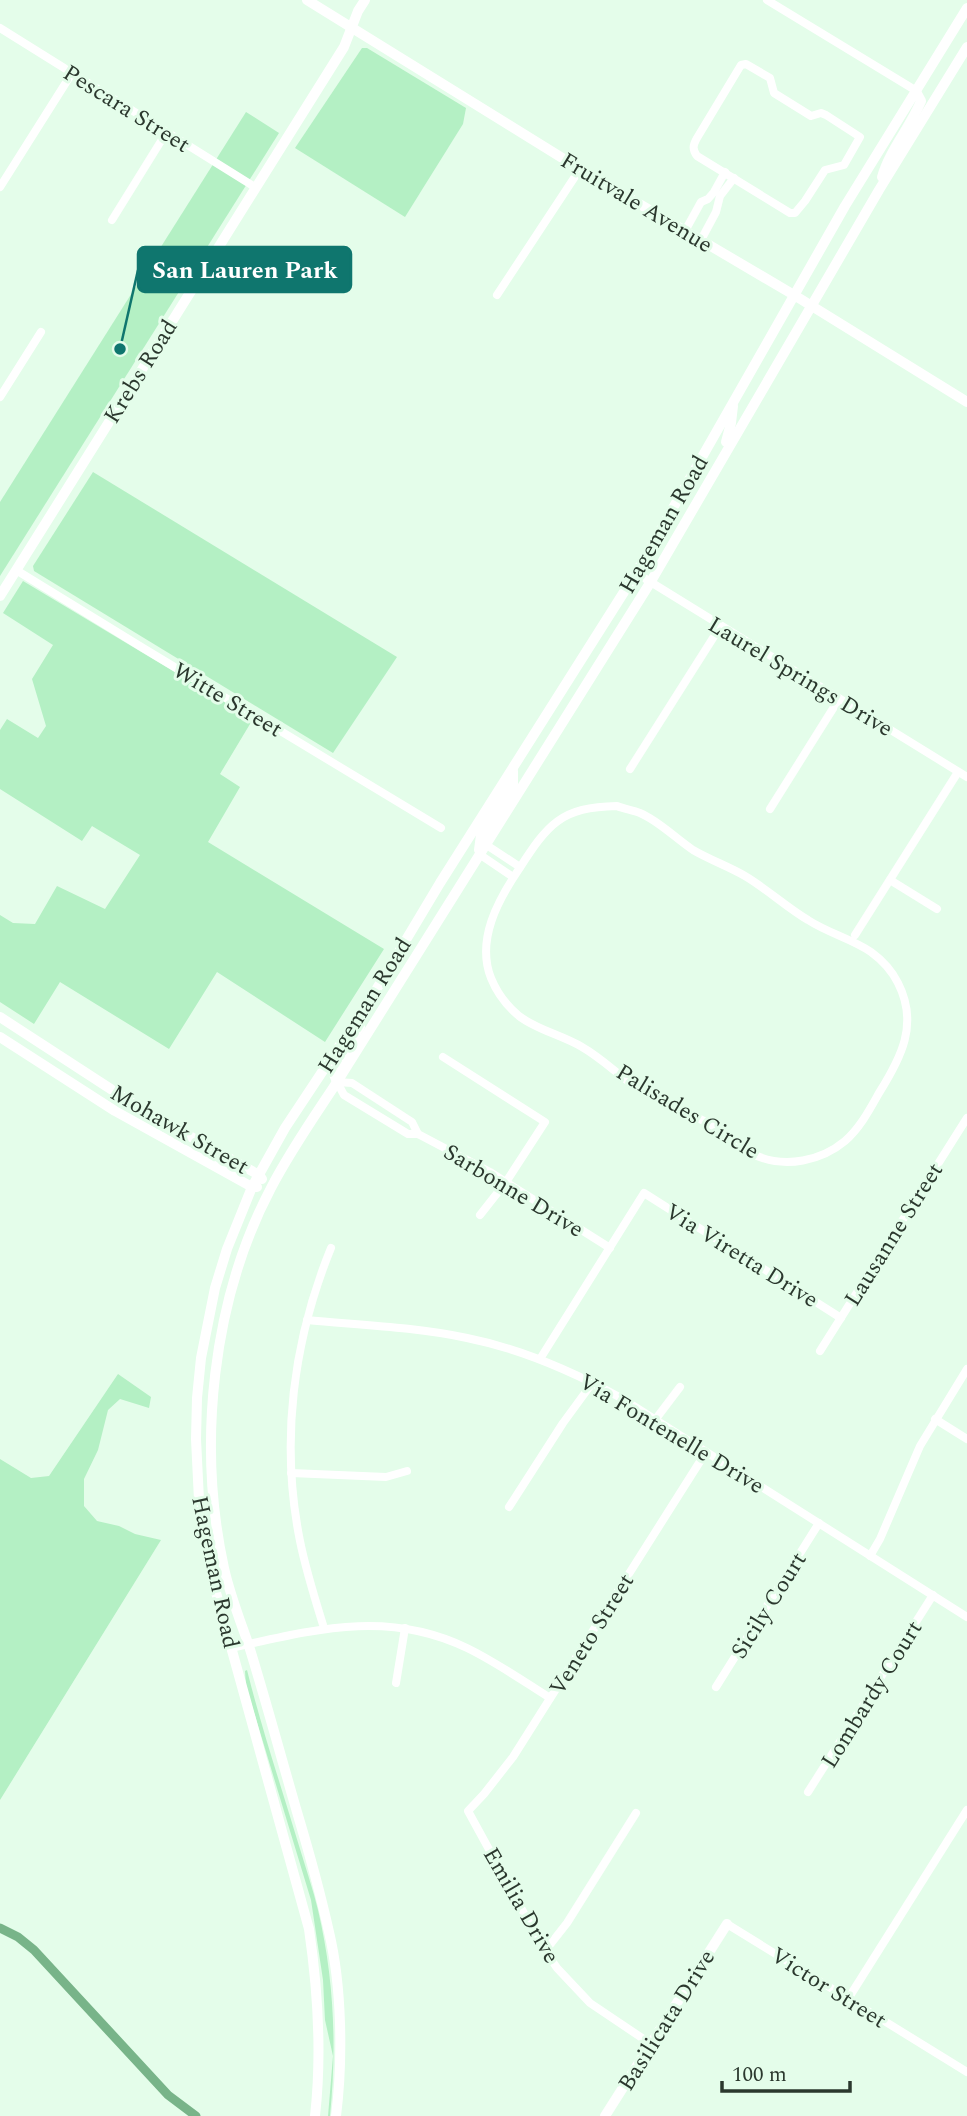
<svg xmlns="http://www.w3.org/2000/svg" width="967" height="2116" viewBox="0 0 967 2116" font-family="Spectral,serif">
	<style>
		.green { fill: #b4f0c4 }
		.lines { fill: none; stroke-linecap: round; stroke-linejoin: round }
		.canal { stroke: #78b489; stroke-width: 9 }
		.minor { stroke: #fff; stroke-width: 8 }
		.tertiary { stroke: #fff; stroke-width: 10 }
		.secondary { stroke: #fff; stroke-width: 10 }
		.labels { text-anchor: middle; stroke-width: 6; stroke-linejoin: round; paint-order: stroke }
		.street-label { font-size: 23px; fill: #2b382e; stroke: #e4fdea }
		.leader { fill: none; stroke: #0f766e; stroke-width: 2.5 }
		.callout-dot { fill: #0f766e; stroke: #e4fdea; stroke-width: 2.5 }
		.callout { fill: #0f766e; stroke: #0f766e; stroke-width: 2.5 }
		.callout-label { font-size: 24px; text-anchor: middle; font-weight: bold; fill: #fff }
	</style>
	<rect width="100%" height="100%" fill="#e4fdea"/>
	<!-- green -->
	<g class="green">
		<path d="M362 48H367L466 108 463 124 405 217 295 148Z"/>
		<path d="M246 112 279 133 0 576V502Z"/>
		<path d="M93 472 397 657 333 753 34 571 33 566Z"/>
		<path d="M23 581 253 719 220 774 240 787 208 842 384 949 325 1042 217 972 169 1049 60 982 34 1024 0 1002V915L13 923 35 924 57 886 105 909 140 855 92 826 82 841 0 789V730L7 719 38 738 46 726 32 679 53 645 3 613Z"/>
		<path d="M118 1374 151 1397 149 1408 120 1399 108 1410 98 1450 84 1479V1506L97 1521 119 1526 135 1534 161 1540 0 1800V1459L31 1478 49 1476Z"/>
		<path d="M247 1670C262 1730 282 1789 300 1849 306 1869 313 1889 318 1910 334 1978 337 2046 330 2116H328L333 2056 325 2020 323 1980 311 1900 246 1686 245 1671Z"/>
	</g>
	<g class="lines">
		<!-- canal -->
		<path class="canal" d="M0 1928 18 1937 34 1950 168 2095 196 2116"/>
		<!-- minor -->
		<g class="minor">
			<path d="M767 0 915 90"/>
			<path d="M0 28 255 187"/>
			<path d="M746 64 770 78 774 93 811 116 821 113 826 115 860 137 844 165 825 170 805 201 795 213H790L697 156C692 149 693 145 697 138L741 65Z"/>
			<path d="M0 187 72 73"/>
			<path d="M112 220 166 133"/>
			<path d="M685 231 701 202 708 199 714 192 725 172"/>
			<path d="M701 240 716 212 720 196 734 178"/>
			<path d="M497 295 580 169"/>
			<path d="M0 397 41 332"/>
			<path d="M16 570 143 648 441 828"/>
			<path d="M636 573 967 777"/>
			<path d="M630 769 720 627"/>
			<path d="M617 806C624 809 632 810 640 813 659 821 675 838 693 850 710 860 728 866 745 876 767 889 786 907 808 920 828 933 852 939 871 952 882 960 892 971 898 983 919 1024 901 1058 879 1093 870 1109 860 1128 845 1141 821 1161 786 1168 757 1156 741 1149 727 1135 713 1126 689 1112 663 1103 639 1089 619 1076 603 1059 582 1047 562 1035 537 1030 519 1016 507 1006 497 993 491 978 476 940 498 900 519 869 548 824 561 807 617 806Z"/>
			<path d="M770 809 839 699"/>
			<path d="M485 844 520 867"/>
			<path d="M479 854 513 877"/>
			<path d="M890 880 937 909"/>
			<path d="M855 935 958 772"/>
			<path d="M443 1057 545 1122 506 1182 480 1215"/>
			<path d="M337 1082 344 1095 408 1134H418L490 1172 610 1248"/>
			<path d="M337 1082 352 1083 412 1122 418 1134"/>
			<path d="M307 1320C360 1325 415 1327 467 1338 522 1349 572 1371 621 1398L967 1617"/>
			<path d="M820 1351 967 1118"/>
			<path d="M540 1359 644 1193 841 1318"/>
			<path d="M935 1419 967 1439"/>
			<path d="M655 1420 680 1387"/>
			<path d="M291 1473 386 1477 407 1471"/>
			<path d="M509 1507 563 1423 593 1382"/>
			<path d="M870 1556 880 1539 920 1446 967 1369"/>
			<path d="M324 1628C315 1599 306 1571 300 1541 280 1442 293 1341 331 1248"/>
			<path d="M231 1648C313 1630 387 1609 467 1648 496 1662 523 1681 550 1698"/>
			<path d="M396 1683 405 1628"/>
			<path d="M716 1687 819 1523"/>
			<path d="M808 1792 933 1595"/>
			<path d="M727 1924 967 2072"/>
			<path d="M545 1951 567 1923 636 1813"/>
			<path d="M848 1999 967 1810"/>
			<path d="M651 2044 590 2003 557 1968 542 1946 468 1811 484 1794 513 1757 706 1452"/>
		</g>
		<!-- tertiary -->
		<g class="tertiary">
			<path d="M0 596 344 47 358 11 365 0"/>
			<path d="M605 2116 727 1924"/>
		</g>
		<!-- secondary -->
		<g class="secondary">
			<path d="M307 0 580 169 794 295 967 402"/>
			<path d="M882 177C890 149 910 128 921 101L915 90"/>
			<path d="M726 442 731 423 733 406"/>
			<path d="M479 850 481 835 513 784V771"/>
			<path d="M0 1017 143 1110 259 1175 262 1179"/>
			<path d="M0 1037 115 1111 252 1187H257"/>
			<path d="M337 1082 333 1072 360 1027"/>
			<path d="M315 2116C322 2054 318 1991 309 1929L215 1589 208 1560 199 1500 196 1439 197 1398 201 1358 215 1288 227 1249 252 1187 285 1128 373 995 440 883 636 573 845 206 967 8"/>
			<path d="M336 2116C343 2060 342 1987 329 1932 320 1892 309 1852 297 1812 281 1757 266 1701 249 1646 240 1620 230 1595 224 1568 197 1445 212 1300 271 1188 290 1151 314 1117 337 1082L650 583 879 190 967 47"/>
		</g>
	</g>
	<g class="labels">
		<!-- street labels -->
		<g class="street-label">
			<text transform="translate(127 108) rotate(32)" y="8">Pescara Street</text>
			<text transform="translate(637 202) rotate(31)" y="8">Fruitvale Avenue</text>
			<text transform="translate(140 371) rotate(-58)" y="8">Krebs Road</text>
			<text transform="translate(663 524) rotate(-60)" y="8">Hageman Road</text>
			<text transform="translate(801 676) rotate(31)" y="8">Laurel Springs Drive</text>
			<text transform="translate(228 699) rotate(31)" y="8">Witte Street</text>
			<text transform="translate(364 1005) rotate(-58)" y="8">Hageman Road</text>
			<text transform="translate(688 1111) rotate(31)" y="8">Palisades Circle</text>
			<text transform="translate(180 1129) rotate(30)" y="8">Mohawk Street</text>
			<text transform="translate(514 1190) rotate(31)" y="8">Sarbonne Drive</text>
			<text transform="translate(893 1234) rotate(-58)" y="8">Lausanne Street</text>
			<text transform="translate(742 1255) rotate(32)" y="8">Via Viretta Drive</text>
			<text transform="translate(672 1433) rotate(31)" y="8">Via Fontenelle Drive</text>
			<text transform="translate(216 1572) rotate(78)" y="8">Hageman Road</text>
			<text transform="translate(768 1605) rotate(-58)" y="8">Sicily Court</text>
			<text transform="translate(591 1634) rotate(-58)" y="8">Veneto Street</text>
			<text transform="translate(871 1694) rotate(-58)" y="8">Lombardy Court</text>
			<text transform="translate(522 1905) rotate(60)" y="8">Emilia Drive</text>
			<text transform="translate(829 1987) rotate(32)" y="8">Victor Street</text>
			<text transform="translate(666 2020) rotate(-58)" y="8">Basilicata Drive</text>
		</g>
	</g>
	<!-- callouts -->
	<path class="leader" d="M120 349L138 270"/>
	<circle class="callout-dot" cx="120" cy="349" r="7"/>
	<rect class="callout" x="138" y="247" width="213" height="45" rx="7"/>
	<g class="callout-label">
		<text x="245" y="278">San Lauren Park</text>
	</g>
	<!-- scale -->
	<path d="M722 2081v10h128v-10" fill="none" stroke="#2b382e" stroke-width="3.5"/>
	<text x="732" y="2081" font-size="21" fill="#2b382e" stroke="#e4fdea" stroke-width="5" paint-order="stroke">100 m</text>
</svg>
